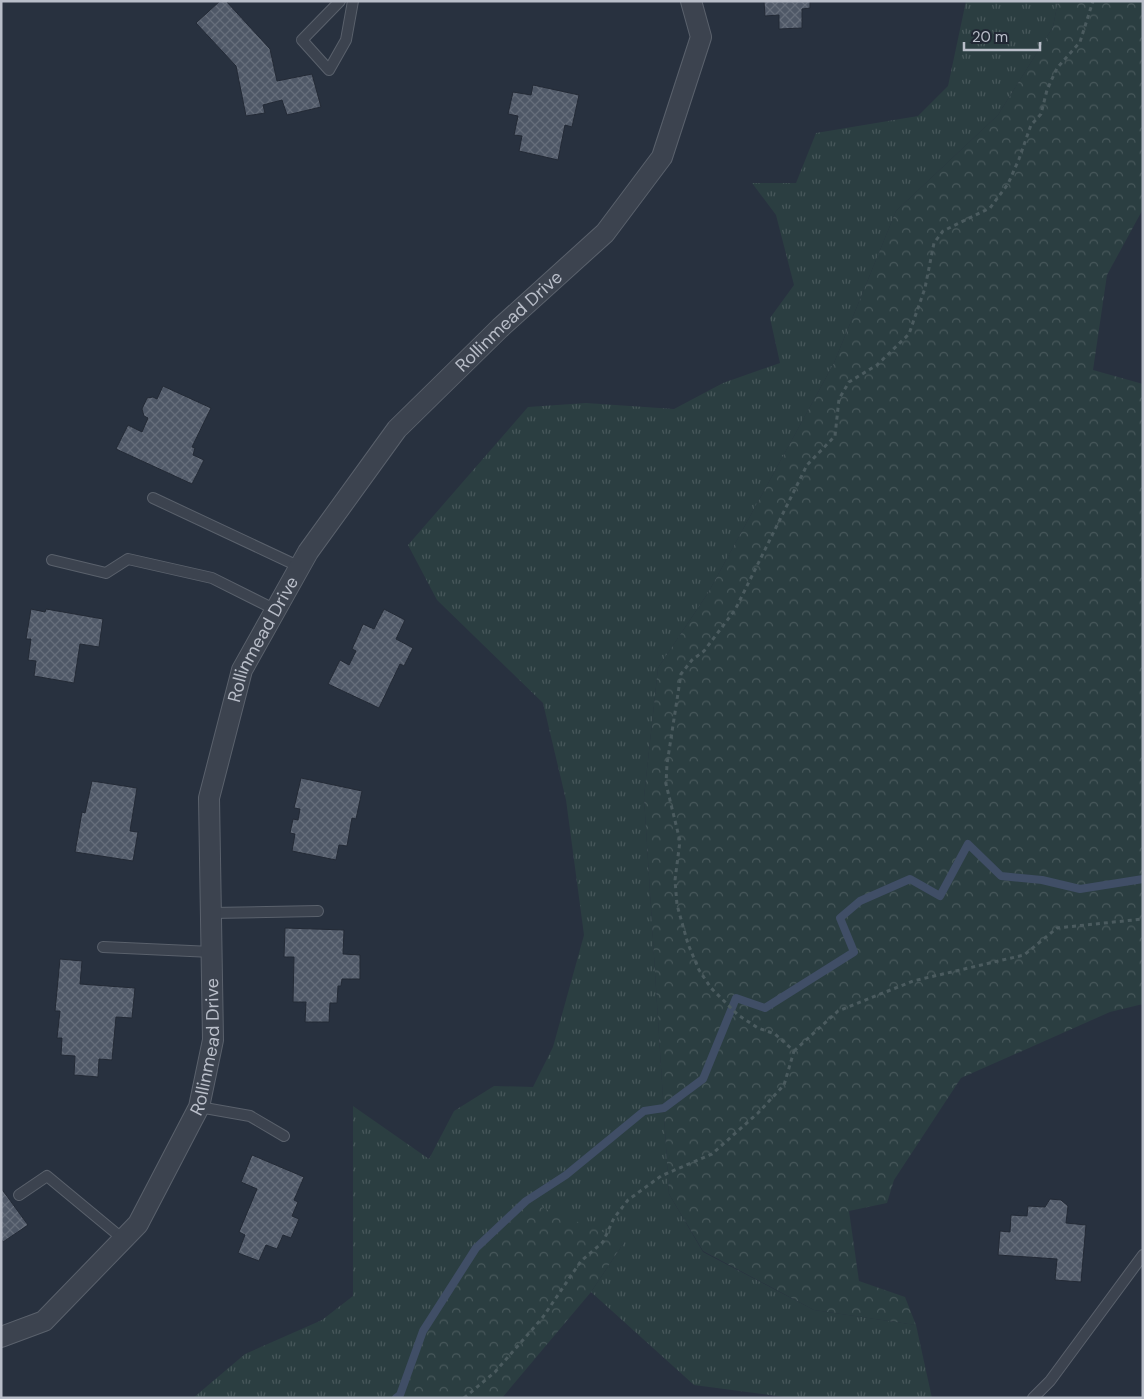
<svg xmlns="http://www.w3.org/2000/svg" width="1144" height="1399" viewBox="0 0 1144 1399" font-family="'DM Sans',sans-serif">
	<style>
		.grass { fill: url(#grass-tufts) }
		.forest { fill: url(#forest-crowns) }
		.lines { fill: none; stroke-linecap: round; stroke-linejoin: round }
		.stream { stroke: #404e66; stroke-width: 8 }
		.building { fill: url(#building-cross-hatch); stroke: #232a36 }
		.service-casing { stroke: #5a616c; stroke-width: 12 }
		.minor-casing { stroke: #5a616c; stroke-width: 22 }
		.path { stroke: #4b5b5f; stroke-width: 3; stroke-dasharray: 4 4; stroke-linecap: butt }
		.service { stroke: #3c434f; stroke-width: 10 }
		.minor { stroke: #3c434f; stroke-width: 20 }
		.labels { text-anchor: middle; stroke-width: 4; stroke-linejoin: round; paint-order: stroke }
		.street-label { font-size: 18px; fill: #b9bec9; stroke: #212834 }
	</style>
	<defs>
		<pattern id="grass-tufts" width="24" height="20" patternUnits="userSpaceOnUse" patternTransform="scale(1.25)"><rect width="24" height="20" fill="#2b3e41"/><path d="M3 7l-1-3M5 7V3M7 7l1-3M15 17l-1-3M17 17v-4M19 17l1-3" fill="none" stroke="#48585b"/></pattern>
		<pattern id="forest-crowns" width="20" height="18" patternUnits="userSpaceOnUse" patternTransform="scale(1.25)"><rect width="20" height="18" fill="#2b3e41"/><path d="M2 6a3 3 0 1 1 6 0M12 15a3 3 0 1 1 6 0" fill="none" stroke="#48585b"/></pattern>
		<pattern id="building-cross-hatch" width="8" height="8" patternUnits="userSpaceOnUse" patternTransform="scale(1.25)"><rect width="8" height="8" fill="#4f5867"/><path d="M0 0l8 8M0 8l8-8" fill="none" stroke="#666e7b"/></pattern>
	</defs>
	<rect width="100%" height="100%" fill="#28313f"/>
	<!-- grass -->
	<path class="grass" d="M966 1H1058L1053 27 998 115 896 211 834 363 708 593 658 668 644 797 669 1194 703 1252 814 1310 916 1325 932 1398H792L694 1385 591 1292 625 1241 396 1398H193L245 1354 322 1320 353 1296V1106L429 1159 454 1111 494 1086 533 1087 553 1047 584 935 566 800 543 703 437 600 408 545 528 407 586 403 674 409 723 383 780 363 770 318 794 285 776 215 752 183H796L816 133 918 116 948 86Z"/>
	<!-- forest -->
	<g class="forest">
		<path d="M1058 1H1143V209L1107 275 1093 370 1143 384V1004L1110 1012 961 1078 894 1180 887 1203 849 1211 859 1281 905 1297 916 1325 814 1310 703 1251 669 1194 644 797 658 668 708 593 834 363 896 211 998 115 1053 27Z"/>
		<path d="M526 1201 625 1241 591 1292 502 1398H396L400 1395 423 1331 476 1248Z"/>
	</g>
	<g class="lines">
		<!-- stream -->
		<path class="stream" d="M396 1398 400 1395 423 1331 476 1248 526 1201 566 1175 644 1111 664 1108 703 1079 736 998 765 1008 854 952 840 918 860 901 910 879 940 896 968 844 1001 876 1042 880 1080 889 1143 879"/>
	</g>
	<!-- building -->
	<g class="building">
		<path d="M220 1H226L270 49 277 81 312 74 321 107 287 115 282 100 263 105 265 113 246 116 236 66 196 23Z"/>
		<path d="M764 1H810V8L802 9V28L779 29V15L765 16Z"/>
		<path d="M533 85 579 95 572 127 565 125 558 160 519 151 522 136 514 135 518 116 508 114 513 92 531 95Z"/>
		<path d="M163 386 211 408 192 447 195 448 193 455 204 460 192 484 116 449 128 425 142 432 148 418 144 416 142 409 147 398 153 397 157 399Z"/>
		<path d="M31 609 45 612 46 609 103 619 99 647 80 644 74 683 34 676 36 661 28 660 31 639H26Z"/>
		<path d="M384 609 405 620 396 639 413 648 404 666 400 664 379 708 328 684 340 660 349 665 356 651 352 649 363 624 374 629Z"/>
		<path d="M301 778 362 791 356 819 352 818 347 846 339 845 336 860 292 851 295 834 290 833 293 819 298 820 300 809 294 808Z"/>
		<path d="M92 781 137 788 130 831 138 832 133 861 75 852 82 812 85 813Z"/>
		<path d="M285 928 344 930 343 954 360 955V979H342L341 986H338L337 1003H330L329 1022H305L306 1002H293L294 957H284Z"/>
		<path d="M60 959 82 961 80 984 135 988 132 1018 116 1017 112 1060 99 1059 98 1077 74 1075 75 1056 61 1055 62 1038H57L60 1011H55Z"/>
		<path d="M252 1155 304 1177 294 1200 298 1202 292 1216 299 1219 291 1238 283 1235 277 1249 266 1245 259 1261 238 1253 245 1235 239 1232 257 1189 241 1182Z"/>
		<path d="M1 1188 28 1225 3 1242 1 1239Z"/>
		<path d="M1050 1199 1061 1200 1068 1206 1066 1223 1086 1225 1081 1282 1055 1280 1057 1259 998 1255 1000 1231 1010 1232 1011 1215 1027 1216 1028 1206 1045 1207Z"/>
	</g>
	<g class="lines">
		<defs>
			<g id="service">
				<path d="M340 1 302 40 329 70 346 40 353 1"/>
				<path d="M153 498 300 567"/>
				<path d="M52 560 106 573 128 559 212 578 276 610"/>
				<path d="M211 913 318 911"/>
				<path d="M103 947 212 952"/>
				<path d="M199 1107 250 1116 284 1136"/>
				<path d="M19 1195 47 1176 123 1239"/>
				<path d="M1033 1398 1050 1381 1143 1255"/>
			</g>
			<g id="minor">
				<path id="s1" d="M1 1337 44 1321 138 1224 199 1107 213 1040 209 798 242 670 308 552 397 429 500 328 605 233 662 157 701 37 691 1"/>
			</g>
		</defs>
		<!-- service casing -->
		<use href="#service" class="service-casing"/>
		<!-- minor casing -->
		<use href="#minor" class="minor-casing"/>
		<!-- path -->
		<g class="path">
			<path d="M794 1051 838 1011 913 981 1024 955 1057 928 1143 919"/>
			<path d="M464 1398 495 1372 543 1317 581 1261 603 1242 614 1218 628 1200 661 1176 712 1154 758 1113 784 1085 794 1051 775 1034 758 1028 738 1015 711 988 699 970 688 944 677 905 675 880 680 841 666 784 667 764 681 674 692 660 704 651 735 610 807 465 835 436 839 399 849 382 877 365 909 334 925 288 934 243 943 231 990 208 1008 184 1019 159 1031 125 1041 114 1047 90 1057 68 1080 42 1093 1"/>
		</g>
		<!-- service -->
		<use href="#service" class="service"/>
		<!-- minor -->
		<use href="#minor" class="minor"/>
	</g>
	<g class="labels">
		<!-- street labels -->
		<g class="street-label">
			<text dy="6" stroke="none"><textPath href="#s1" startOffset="1198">Rollinmead Drive</textPath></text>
			<text dy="6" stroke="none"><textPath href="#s1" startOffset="792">Rollinmead Drive</textPath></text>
			<text dy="6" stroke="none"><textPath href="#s1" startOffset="374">Rollinmead Drive</textPath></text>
		</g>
	</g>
	<!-- border -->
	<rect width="1144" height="1399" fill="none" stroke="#b9bec9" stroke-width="5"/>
	<!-- scale -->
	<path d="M964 42v8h76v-8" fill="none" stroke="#b9bec9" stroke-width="2.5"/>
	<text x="972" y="42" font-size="15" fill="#b9bec9" stroke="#212834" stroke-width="4" paint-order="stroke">20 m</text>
</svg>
